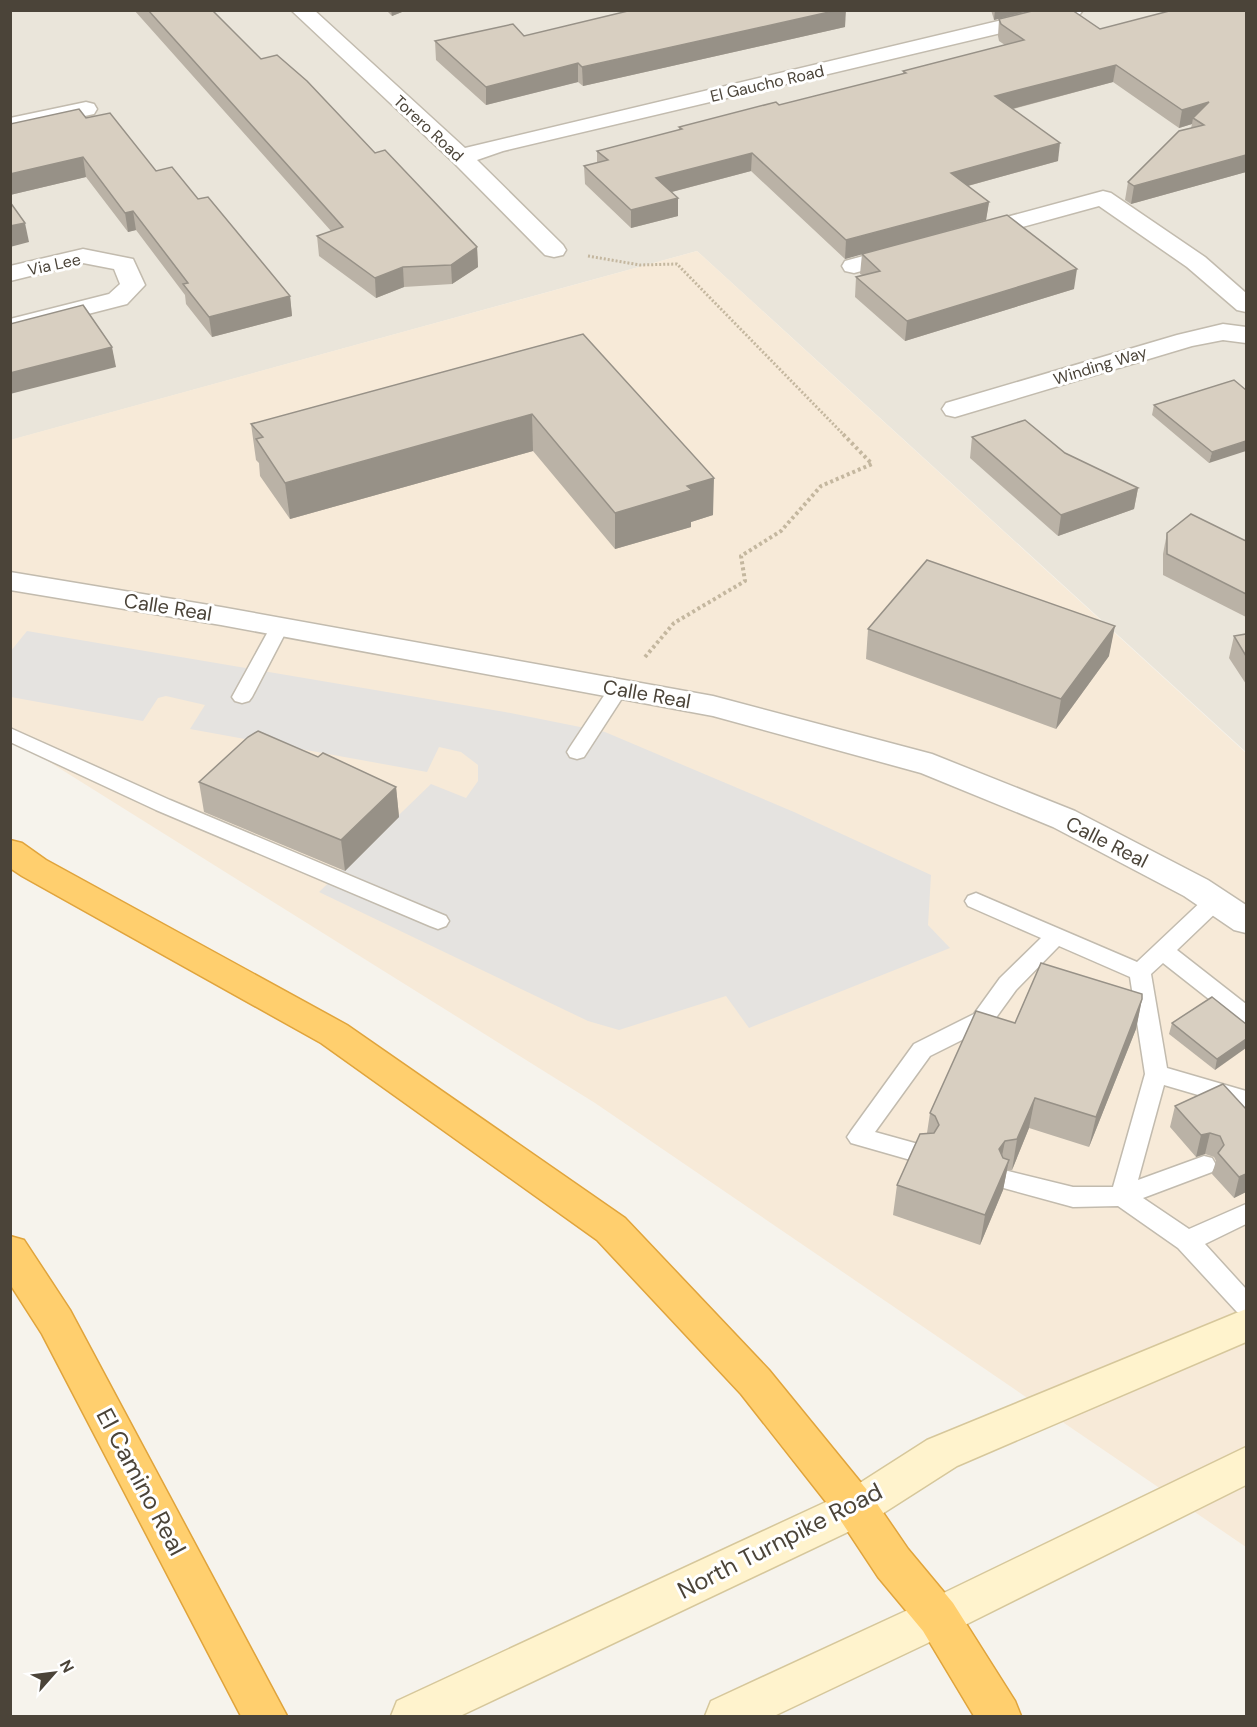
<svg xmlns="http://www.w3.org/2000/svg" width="1257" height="1727" viewBox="0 0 1257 1727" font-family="'DM Sans',sans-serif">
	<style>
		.residential { fill: #eae5da }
		.commercial { fill: #f7ead8 }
		.parking { fill: #e5e3e0 }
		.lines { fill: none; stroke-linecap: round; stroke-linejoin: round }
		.service-casing { stroke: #c2bbae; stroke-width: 3 }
		.minor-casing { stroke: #c2bbae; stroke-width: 3 }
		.tertiary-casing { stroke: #c2bbae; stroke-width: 3 }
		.secondary-casing { stroke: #d6c79b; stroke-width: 3 }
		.motorway-casing { stroke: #e0a43c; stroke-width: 3 }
		.path-far1 { stroke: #c4b79f; stroke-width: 3; stroke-dasharray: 2 2; stroke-linecap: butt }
		.path { stroke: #c4b79f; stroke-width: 4; stroke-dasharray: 3 3; stroke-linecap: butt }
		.service { fill: #fff; fill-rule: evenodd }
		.minor { fill: #fff; fill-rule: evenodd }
		.tertiary { fill: #fff; fill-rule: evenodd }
		.secondary { fill: #fff3cd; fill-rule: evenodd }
		.motorway { fill: #ffcf6e; fill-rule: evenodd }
		.wall { fill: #bab2a6 }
		.shaded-wall { fill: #979187 }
		.building { fill: #d8cfc1; stroke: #979187; stroke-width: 1.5 }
		.labels { text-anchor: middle; stroke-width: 6; stroke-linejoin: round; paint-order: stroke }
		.far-street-label { font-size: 16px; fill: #4b4439; stroke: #fff }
		.street-label { font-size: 20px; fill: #4b4439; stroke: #fff }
		.near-street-label { font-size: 24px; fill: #4b4439; stroke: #fff }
	</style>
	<rect width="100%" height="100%" fill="#f6f3ec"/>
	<!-- residential -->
	<path class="residential" d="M11 11H1246V752L697 251 11 440Z"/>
	<!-- commercial -->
	<path class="commercial" d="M697 251 1246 753V1547L595 1103 11 738 10 440Z"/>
	<!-- parking -->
	<path class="parking" d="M27 631 505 712 605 732 794 812 931 875 928 925 950 948 749 1028 726 996 619 1030 588 1021 319 892 431 784 466 798 478 781V765L461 752 439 747 427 772 190 729 205 705 166 696 158 698 143 721 11 697 10 652Z"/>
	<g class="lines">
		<defs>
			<g id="service">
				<path d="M280 620 287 622 289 626 252 697 249 701 242 703 235 701 232 697 271 626 273 622Z"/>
				<path d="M618 683 625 685 628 689 584 757 577 759 570 757 567 752 570 747 611 685Z"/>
				<path d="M10 728 170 800 446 916 449 921 446 926 438 929 430 926 156 810 10 742Z"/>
				<path d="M976 893 1137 962 1207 896 1215 893 1223 896 1226 901 1223 906 1177 950 1246 1004V1024L1238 1022 1163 963 1151 974 1167 1068 1246 1091V1109L1164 1085 1138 1180 1204 1156 1212 1158 1216 1165 1212 1172 1143 1198 1189 1229 1246 1204V1224L1205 1244 1246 1289V1315L1237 1312 1178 1248 1118 1206 1073 1207 1000 1187 996 1180 1000 1173 1008 1171 1073 1187H1113L1145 1074 1130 977 1059 946 1016 990 990 1026 930 1056 875 1132 929 1147 933 1154 929 1161 921 1163 851 1143 847 1137 851 1131 914 1044 974 1014 1000 978 1041 938 968 906 965 901 968 896Z"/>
			</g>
			<g id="minor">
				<path d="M291 10H314L465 148 1044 10H1083L1080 14 1073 16 503 151 477 160 563 245 566 250 563 255 554 257 545 255 453 162Z"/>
				<path d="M86 102 94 104 97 109 94 114 10 132V118Z"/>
				<path d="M1103 191 1111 193 1205 257 1246 293V312L1237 310 1187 267 1099 206 971 241 962 239 959 234 962 229Z"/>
				<path d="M904 245 913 247 916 252 913 257 854 273 845 271 842 266 845 261Z"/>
				<path d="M83 249 133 259 145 285 127 304 10 334V319L109 294 120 284 114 269 83 263 10 281V266Z"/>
				<path d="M1223 324 1246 327V343L1223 340 1192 346 955 417 946 415 942 409 946 403 1177 335Z"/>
			</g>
			<path id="tertiary" d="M10 572 221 607 713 696 932 754 1075 811 1208 880 1246 905V933L1234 930 1184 896 1053 827 921 773 713 716 221 625 10 590Z"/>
			<g id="secondary">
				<path d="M1246 1309V1342L957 1466 871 1521 460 1716H391L397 1701 841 1495 927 1440Z"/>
				<path d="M1246 1447V1485L953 1631 774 1716H705L711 1701 923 1603Z"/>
			</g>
			<g id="motorway">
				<path d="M10 840 22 843 46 860 347 1025 625 1218 769 1370 871 1495 908 1549 953 1603 1015 1701 1021 1716H974L923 1631 878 1577 841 1521 741 1394 597 1240 321 1043 22 876 10 868Z"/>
				<path d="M10 1236 24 1240 70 1310 287 1716H241L42 1334 10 1284Z"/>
			</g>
		</defs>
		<!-- service casing -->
		<use href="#service" class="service-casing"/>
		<!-- minor casing -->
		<use href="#minor" class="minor-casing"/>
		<!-- tertiary casing -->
		<use href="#tertiary" class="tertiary-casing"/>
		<!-- secondary casing -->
		<use href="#secondary" class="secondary-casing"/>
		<!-- motorway casing -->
		<use href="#motorway" class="motorway-casing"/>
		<!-- path-far1 -->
		<path class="path-far1" d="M588 256 640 265 677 264 843 434"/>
		<!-- path -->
		<path class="path" d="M645 657 674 623 745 581 741 556 781 531 821 486 872 464 842 433"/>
		<!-- service -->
		<use href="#service" class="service"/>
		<!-- minor -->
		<use href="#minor" class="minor"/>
		<!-- tertiary -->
		<use href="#tertiary" class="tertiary"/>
		<!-- secondary -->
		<use href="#secondary" class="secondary"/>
		<!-- motorway -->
		<use href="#motorway" class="motorway"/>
	</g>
	<!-- wall -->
	<g class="wall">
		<path d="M134 10H212L261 59 375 153 477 247 478 267 452 284 404 287 376 298 319 256 317 236 331 231Z"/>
		<path d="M386 10H407L392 16Z"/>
		<path d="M991 10H1032L994 20Z"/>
		<path d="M1173 10 1246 172 1131 204 1125 200 1128 182 1191 128 1192 124 1179 128 1113 82 1013 109 1058 161 968 186 989 202 986 220 1074 289 905 341 855 297 856 277 862 275 860 274 862 254 845 259 751 171 672 192 678 216 631 228 585 184 584 166 597 163V151L679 130V127L779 105 903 74V71L1005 45 999 41 998 36 999 19 1100 29Z"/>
		<path d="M845 27 583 86 578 82 486 105 436 60 435 41 524 36Z"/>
		<path d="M86 118 156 171 198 199 290 296 292 316 212 337 186 304 185 295 136 230 128 232 86 177 10 195V124Z"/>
		<path d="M583 334 713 515 691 522V527L615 549 533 451 290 519 260 476 259 463 256 460 251 424Z"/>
		<path d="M1234 380 1209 463 1152 415 1154 405Z"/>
		<path d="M972 437 1065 453 1138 488 1134 509 1058 536 970 458Z"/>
		<path d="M1167 533 1246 541V617L1163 575V554Z"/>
		<path d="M868 629 1109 656 1056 729 866 659Z"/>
		<path d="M1246 634V684L1229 658 1234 636Z"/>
		<path d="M199 782 396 787 399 817 345 871 204 812Z"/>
		<path d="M1142 999 1136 1029 1089 1147 1029 1128 1012 1170H1007L1003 1190 980 1245 893 1215 897 1185 927 1133 930 1113 1015 1023Z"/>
		<path d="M1172 1023 1246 1024 1215 1070 1169 1034Z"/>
		<path d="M1223 1084 1246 1192 1234 1198 1212 1174 1216 1161 1214 1157 1205 1154 1196 1157 1170 1127 1175 1106Z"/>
	</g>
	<!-- shaded-wall -->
	<g class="shaded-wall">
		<path d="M391 10H407L392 16Z"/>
		<path d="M838 10H846L845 27 583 86 582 67Z"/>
		<path d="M995 10H1032L994 20Z"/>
		<path d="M578 63V82L486 105V87Z"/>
		<path d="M1116 65 1113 82 993 114 995 96Z"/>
		<path d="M1209 102 1193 118 1192 124 1179 128 1182 110Z"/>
		<path d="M1060 143 1058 161 949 191 951 173Z"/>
		<path d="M752 153 751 171 656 196V178Z"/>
		<path d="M1246 155V172L1131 204 1134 186Z"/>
		<path d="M83 157 86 177 10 195V174Z"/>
		<path d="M678 198V216L631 228V210Z"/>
		<path d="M989 202 986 220 845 259 846 240Z"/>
		<path d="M133 211 136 230 128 232 125 213Z"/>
		<path d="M25 223 29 242 10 247V226Z"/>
		<path d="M477 247 478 267 452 284 451 265Z"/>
		<path d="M403 267 404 287 376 298 375 278Z"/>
		<path d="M1077 269 1074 289 905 341 907 321Z"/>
		<path d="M290 296 292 316 212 337 209 317Z"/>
		<path d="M112 347 116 367 10 394V373Z"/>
		<path d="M532 414 533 451 290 519 285 483Z"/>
		<path d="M1246 441V451L1209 463 1212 452Z"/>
		<path d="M714 478 713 515 691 522V527L615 549V513L687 486Z"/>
		<path d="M1138 488 1134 509 1058 536 1061 515Z"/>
		<path d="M1115 626 1109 656 1056 729 1061 699Z"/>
		<path d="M396 787 399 817 345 871 341 840Z"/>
		<path d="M1142 999 1136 1029 1089 1147 1096 1117Z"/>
		<path d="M1246 1039V1048L1215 1070 1217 1059Z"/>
		<path d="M1035 1098 1029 1128 1012 1170 1017 1139Z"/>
		<path d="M1210 1133 1205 1154 1196 1157 1201 1135Z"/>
		<path d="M1005 1141 999 1171V1149Z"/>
		<path d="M1009 1160 1003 1190 980 1245 985 1215Z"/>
		<path d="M1246 1174V1192L1234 1198 1239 1177Z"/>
	</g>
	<!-- building -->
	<g class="building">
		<path d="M148 10H212L261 59 277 55 307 81 375 153 385 150 477 247 451 265 403 267 375 278 317 236 343 227Z"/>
		<path d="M632 10H838L582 67 578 63 486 87 435 41 513 24 524 36Z"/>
		<path d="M1036 10H1072L1100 29 1173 10H1245L1246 11V155L1134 186 1128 182 1179 131 1204 125 1193 118 1209 102 1182 110 1116 65 995 96 1060 143 951 173 989 202 846 240 752 153 656 178 678 198 631 210 584 166 608 160 597 151 682 129 679 127 776 102 779 105 906 73 903 71 1024 40 1001 24 999 19Z"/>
		<path d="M79 109 86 118 110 113 156 171 172 167 198 199 208 197 290 296 209 317 183 284 188 283 133 211 125 213 83 157 10 174V124Z"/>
		<path d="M10 202 25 223 10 226Z"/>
		<path d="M1007 215 1077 269 907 321 856 277 880 271 862 254Z"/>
		<path d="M83 305 112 347 10 373V324Z"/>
		<path d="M583 334 714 478 687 486 692 490 615 513 532 414 285 483 256 439 263 437 251 424Z"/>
		<path d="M1234 380 1246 390V441L1212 452 1154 405Z"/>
		<path d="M1025 420 1065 453 1138 488 1061 515 972 437Z"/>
		<path d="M1191 514 1246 541V594L1167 554V533Z"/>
		<path d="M927 560 1115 626 1061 699 868 629Z"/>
		<path d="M1246 634V656L1234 636Z"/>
		<path d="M258 731 318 757 323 753 396 787 341 840 199 782 248 737Z"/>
		<path d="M1041 963 1142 994V999L1096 1117 1035 1098 1017 1139 1005 1141 999 1149 1003 1158 1009 1160 985 1215 897 1185 920 1134 934 1133 939 1125 935 1116 930 1113 976 1011 1015 1023Z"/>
		<path d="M1212 997 1246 1024V1039L1217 1059 1172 1023Z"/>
		<path d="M1223 1084 1246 1109V1174L1239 1177 1218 1153 1224 1145 1220 1136 1210 1133 1201 1135 1175 1106Z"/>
	</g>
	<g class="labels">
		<!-- far-street labels -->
		<g class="far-street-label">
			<text transform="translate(767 83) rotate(-13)" y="6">El Gaucho Road</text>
			<text transform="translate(429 128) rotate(43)" y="6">Torero Road</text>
			<text transform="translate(54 264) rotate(-12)" y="6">Via Lee</text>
			<text transform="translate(1100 365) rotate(-17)" y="6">Winding Way</text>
		</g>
		<!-- street labels -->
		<g class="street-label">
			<text transform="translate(168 607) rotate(9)" y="7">Calle Real</text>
			<text transform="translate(647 694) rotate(10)" y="7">Calle Real</text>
			<text transform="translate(1107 842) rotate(27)" y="7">Calle Real</text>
		</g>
		<!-- near-street labels -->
		<g class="near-street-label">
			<text transform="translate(141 1482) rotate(62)" y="8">El Camino Real</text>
			<text transform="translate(780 1541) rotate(-27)" y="8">North Turnpike Road</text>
		</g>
	</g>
	<!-- border -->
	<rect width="1257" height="1727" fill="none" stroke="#4b4439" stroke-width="24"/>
	<!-- north arrow -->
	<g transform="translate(54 1673) rotate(62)" stroke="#ffffff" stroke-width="4.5" paint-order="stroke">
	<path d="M0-4.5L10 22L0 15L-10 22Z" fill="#4b4439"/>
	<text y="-9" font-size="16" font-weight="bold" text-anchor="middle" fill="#4b4439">N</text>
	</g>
</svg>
